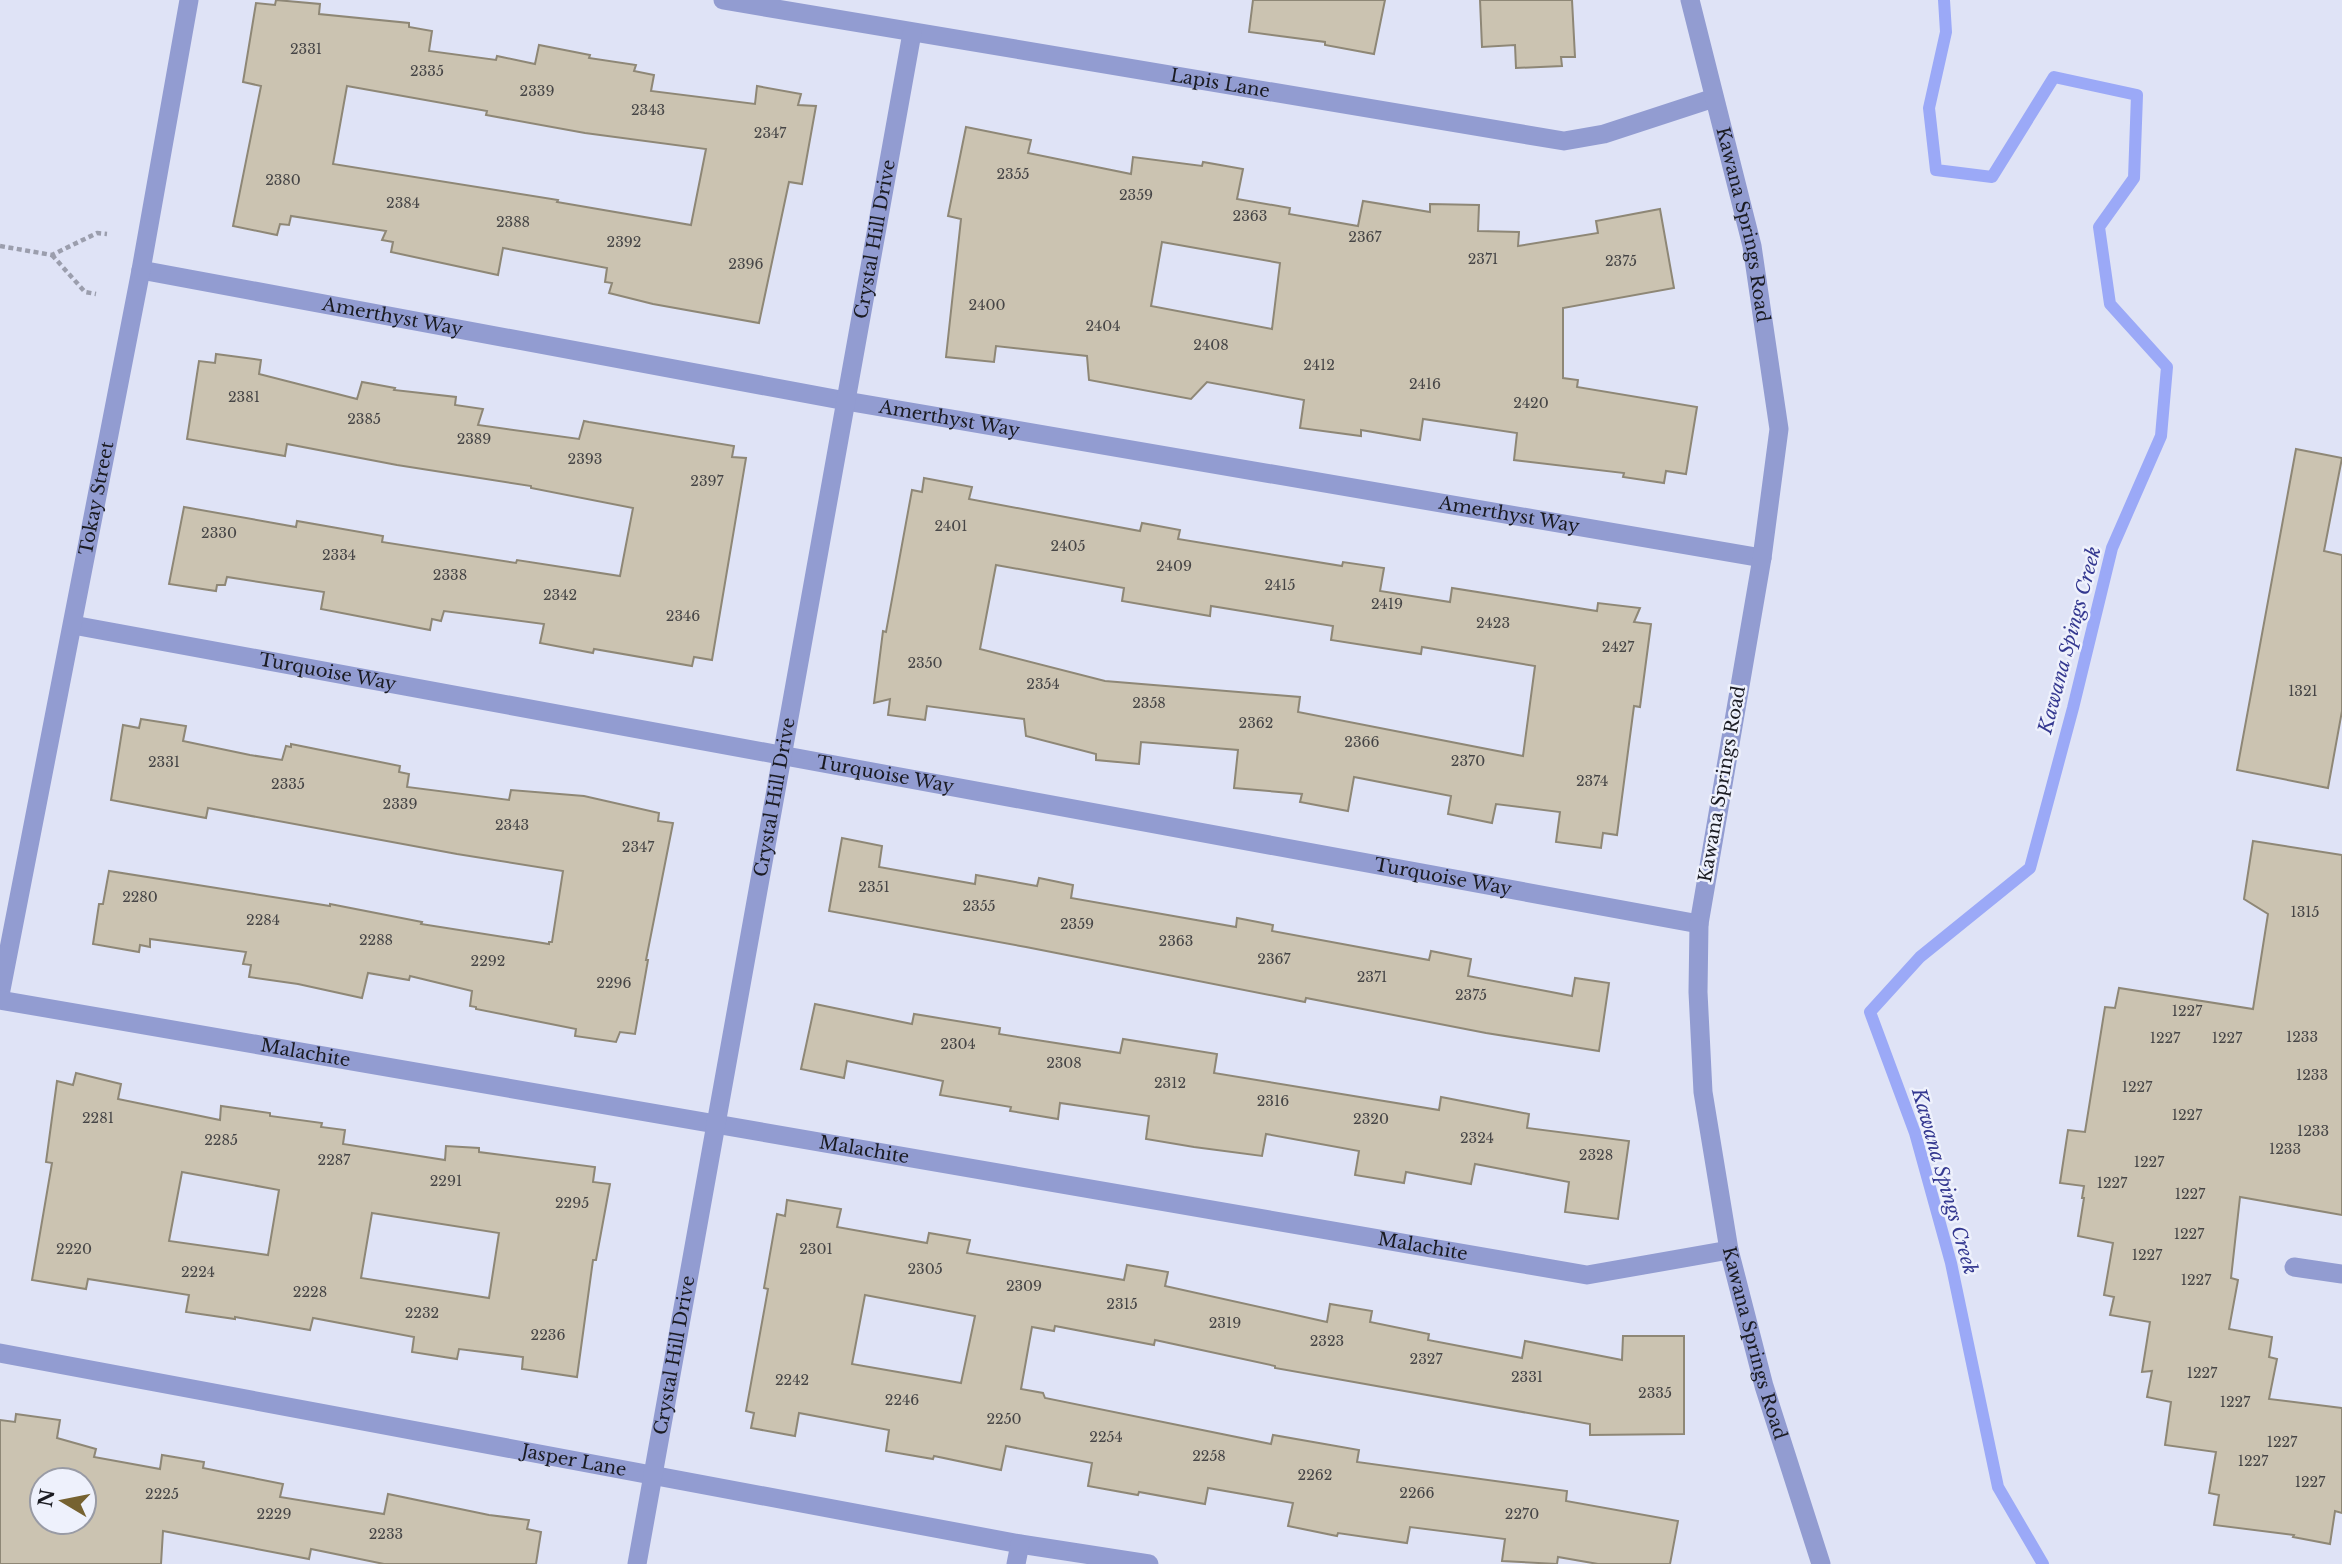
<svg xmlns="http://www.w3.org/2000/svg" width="2342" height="1564" viewBox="0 0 2342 1564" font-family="'Libre Baskerville',serif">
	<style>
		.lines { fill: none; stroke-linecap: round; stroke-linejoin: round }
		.stream { stroke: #9ba9f7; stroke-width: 12 }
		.building { fill: #cbc3b1; stroke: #8e8776; stroke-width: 2; fill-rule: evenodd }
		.path { stroke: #9b9ead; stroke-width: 4.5; stroke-dasharray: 5 3.5; stroke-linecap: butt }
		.service { stroke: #929cd1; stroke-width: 19 }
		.minor { stroke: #929cd1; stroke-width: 19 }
		.tertiary { stroke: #929cd1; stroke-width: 19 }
		.labels { text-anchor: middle; stroke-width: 5; stroke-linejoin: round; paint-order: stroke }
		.number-label { font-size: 14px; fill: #464546 }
		.street-label { font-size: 18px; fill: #1a1b22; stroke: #eef1fc }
		.water-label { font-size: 19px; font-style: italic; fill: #343890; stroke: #eef1fc }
	</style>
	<rect width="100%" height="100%" fill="#dfe3f6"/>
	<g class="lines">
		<!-- stream -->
		<path class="stream" d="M1944 0 1946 32 1929 108 1936 170 1992 177 2054 77 2137 95 2134 178 2099 227 2110 304 2167 367 2161 436 2112 548 2073 708 2030 868 1920 957 1870 1012 1915 1133 1951 1263 1998 1487 2043 1564"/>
	</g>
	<!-- building -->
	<g class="building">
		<path d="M276 0 320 4 319 14 409 23V27L432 31 429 51 496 60 497 56 535 64 539 45 590 55 589 58 636 65 634 71 654 75 651 91 755 104 757 86 801 94 798 105 816 106 802 184 789 182 759 323 653 304 609 293 612 283 605 282 607 268 503 248 498 275 391 252 393 242 382 240 386 231 291 216 289 225 280 224 277 235 233 226 261 86 243 82 256 3 275 5ZM347 86 487 111 486 115 585 133 706 149 691 225 557 202 558 200 333 164Z"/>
		<path d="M1253 0H1385L1374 54 1325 45V42L1249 32Z"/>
		<path d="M1480 0H1572L1575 57H1561L1562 66 1516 68 1515 45 1482 47Z"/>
		<path d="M966 127 1031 140 1028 153 1131 174 1133 157 1202 166 1203 162 1243 169 1237 199 1290 208 1289 214 1358 226 1363 201 1430 212V204L1479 205 1478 231 1519 232 1518 246 1598 233 1596 221 1660 209 1674 288 1563 308V378L1578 380 1577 387 1697 407 1686 474 1666 471 1664 483 1623 477 1624 473 1514 460 1517 433 1423 419 1420 440 1361 430V436L1300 428 1304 400 1207 382 1191 399 1089 380 1087 356 996 346 994 362 946 357 961 219 948 216ZM1162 242 1280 263 1272 329 1151 306Z"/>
		<path d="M216 354 261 360 259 374 357 399 362 382 395 388 394 390 456 397 455 405 483 409 478 425 579 439 584 421 589 422 734 446 732 457 746 458 712 660 694 657 692 666 594 649 593 653 540 643 544 624 444 611 441 621 432 619 430 630 321 609 324 592 227 577 225 585H217L216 591 169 584 184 507 296 527 297 521 383 536 382 542 516 563 517 560 620 576 633 508 531 488V486L397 465 287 444 285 456 187 439 199 361 215 363Z"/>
		<path d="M2296 449 2342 458 2324 551 2342 555V711L2328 788 2237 770Z"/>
		<path d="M924 478 972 487 969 499 1140 531 1142 523 1180 530 1178 539 1342 566 1343 562 1384 568 1380 591 1450 602 1452 588 1597 611 1598 603 1640 608 1634 622 1651 624 1640 707 1634 706 1617 835 1603 833 1601 848 1556 842 1560 812 1496 804 1492 823 1448 814 1451 796 1354 777 1348 811 1300 802 1302 794 1234 788 1238 750 1141 742 1139 764 1096 760V754L1026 736 1024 719 927 706 925 720 888 715 890 699 874 703 883 631 886 632 912 490 922 492ZM996 565 1124 588 1122 601 1210 616 1211 606 1333 626 1331 640 1421 654 1422 647 1535 666 1523 756 1298 712 1300 697 1105 681 980 649Z"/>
		<path d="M141 719 186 726 183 741 250 755 282 760 286 746 291 747V744L400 766 399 772 409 774 407 787 509 800 511 790 584 796 659 813 658 821 673 823 646 960H648L635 1034 620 1032 616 1042 575 1036 576 1029 476 1009V1007L470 1006 472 991 410 976 409 980 368 973 362 998 298 984 249 977 251 965 243 964 246 952 150 939V947L140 945 139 952 93 944 99 904H103L109 871 330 906V904L422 922 421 924 549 944V942H552L563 871 457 854 208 808 206 818 111 800 123 725 139 728Z"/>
		<path d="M842 838 882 846 879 867 975 884 976 875 1037 886 1039 878 1073 885 1071 898 1236 927 1237 918 1273 925 1272 931 1429 960 1431 951 1471 959 1468 976 1572 996 1575 978 1609 983 1599 1051 1486 1033 1306 998 1305 1002 1026 947 829 911Z"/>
		<path d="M2253 841 2342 855V1215L2240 1197 2231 1278 2238 1280 2229 1329 2272 1337 2269 1357 2277 1359 2269 1399 2342 1408V1513L2335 1511 2330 1544 2293 1537 2294 1535 2214 1525 2219 1495 2209 1493 2216 1452 2165 1445 2171 1402 2147 1397 2152 1371 2142 1372 2150 1322 2110 1315 2114 1297 2104 1295 2113 1243 2078 1236 2084 1198H2082L2084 1186 2060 1183 2068 1130 2085 1132 2105 1007 2115 1008 2119 988 2253 1009 2268 914 2244 899Z"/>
		<path d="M815 1004 912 1024 914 1014 1000 1028 999 1034 1120 1053 1123 1039 1217 1054 1214 1073 1439 1110 1441 1097 1529 1114 1527 1128 1629 1141 1618 1219 1565 1212 1569 1182 1475 1164 1471 1184 1406 1172 1404 1183 1355 1175 1359 1151 1266 1134 1262 1156 1194 1147 1146 1139 1149 1116 1060 1103 1058 1119 1010 1111 1011 1107 940 1095 943 1081 847 1061 844 1078 801 1069Z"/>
		<path d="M76 1073 121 1084 118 1099 220 1120 221 1106 270 1113V1116L322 1123 321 1127 345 1130 343 1144 445 1160 446 1146 479 1148V1152L595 1167 593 1182 610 1184 596 1260H593L577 1377 522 1369 523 1357 459 1349 457 1359 412 1352 414 1337 313 1318 310 1330 235 1317V1319L186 1312 189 1295 88 1279 86 1289 32 1280 52 1163 46 1162 57 1081 73 1085ZM182 1172 279 1190 268 1255 169 1241ZM372 1213 499 1233 489 1298 361 1278Z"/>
		<path d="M787 1200 841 1209 837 1227 927 1243 929 1233 970 1240 967 1253 1124 1280 1127 1265 1168 1272 1165 1286 1327 1322 1330 1304 1372 1311 1370 1322 1429 1334 1428 1340 1522 1358 1525 1341 1622 1360 1623 1336H1684V1434L1590 1435V1424L1275 1368V1366L1155 1340 1154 1345 1055 1326 1054 1331 1032 1327 1021 1389 1043 1393 1045 1398 1271 1444 1273 1435 1359 1450 1357 1462 1567 1491 1566 1501 1678 1521 1670 1564H1598L1558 1557 1557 1564 1502 1561 1505 1539 1410 1527 1407 1543 1338 1533 1337 1536 1288 1526 1293 1503 1208 1488 1205 1504 1139 1492 1138 1495 1088 1486 1092 1463 1006 1446 1001 1470 934 1456 933 1459 886 1451 889 1430 799 1413 795 1436 751 1428 754 1413 746 1411 768 1289 764 1288 777 1214 785 1216ZM865 1295 975 1316 961 1383 852 1364Z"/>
		<path d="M16 1414 60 1420 57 1438 96 1449 94 1457 160 1469 162 1455 204 1462 203 1468 283 1484 280 1497 384 1514 388 1494 489 1515 529 1520 527 1529 541 1532 536 1564H384L311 1549 309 1559 163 1531 161 1564H0V1420L15 1422ZM42 1480H84V1522H42Z"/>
	</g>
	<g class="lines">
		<!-- path -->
		<g class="path">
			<path d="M0 246 52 255 97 233 107 234"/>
			<path d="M52 255 85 292 96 294"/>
		</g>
		<!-- service -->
		<path class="service" d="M2294 1267 2342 1274"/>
		<!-- minor -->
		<g class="minor">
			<path id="s1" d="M723 0 1564 141 1604 134 1714 98"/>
			<path id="s2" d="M141 270 846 401 1762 558"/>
			<path id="s3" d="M73 625 1699 924"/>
			<path id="s4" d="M0 995 141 270 189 0"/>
			<path id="s5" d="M0 1000 1587 1275 1729 1250"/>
			<path id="s6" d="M0 1353 1020 1544 1149 1564"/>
			<path id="s7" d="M637 1564 912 33"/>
			<path d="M1016 1564 1020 1544"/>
		</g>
		<!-- tertiary -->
		<path class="tertiary" id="s8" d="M1690 0 1752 246 1779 429 1762 558 1699 924 1698 992 1703 1092 1729 1250 1764 1386 1821 1564"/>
	</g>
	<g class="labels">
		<!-- number labels -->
		<g class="number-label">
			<text x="306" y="54">2331</text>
			<text x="427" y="76">2335</text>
			<text x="537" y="96">2339</text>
			<text x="648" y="115">2343</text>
			<text x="770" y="138">2347</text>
			<text x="1013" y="179">2355</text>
			<text x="283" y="185">2380</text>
			<text x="1136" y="200">2359</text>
			<text x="403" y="208">2384</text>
			<text x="1250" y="221">2363</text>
			<text x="513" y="227">2388</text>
			<text x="1365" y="242">2367</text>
			<text x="624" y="247">2392</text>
			<text x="1483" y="264">2371</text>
			<text x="1621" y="266">2375</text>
			<text x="746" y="269">2396</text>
			<text x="987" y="310">2400</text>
			<text x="1103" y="331">2404</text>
			<text x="1211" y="350">2408</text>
			<text x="1319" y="370">2412</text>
			<text x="1425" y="389">2416</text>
			<text x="244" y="402">2381</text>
			<text x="1531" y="408">2420</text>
			<text x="364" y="424">2385</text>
			<text x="474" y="444">2389</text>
			<text x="585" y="464">2393</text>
			<text x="707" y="486">2397</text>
			<text x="951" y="531">2401</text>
			<text x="219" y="538">2330</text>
			<text x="1068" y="551">2405</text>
			<text x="339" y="560">2334</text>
			<text x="1174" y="571">2409</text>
			<text x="450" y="580">2338</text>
			<text x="1280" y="590">2415</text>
			<text x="560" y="600">2342</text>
			<text x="1387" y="609">2419</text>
			<text x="683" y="621">2346</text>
			<text x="1493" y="628">2423</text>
			<text x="1618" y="652">2427</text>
			<text x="925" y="668">2350</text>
			<text x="1043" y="689">2354</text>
			<text x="2303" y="696">1321</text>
			<text x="1149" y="708">2358</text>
			<text x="1256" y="728">2362</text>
			<text x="1362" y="747">2366</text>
			<text x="1468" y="766">2370</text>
			<text x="164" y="767">2331</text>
			<text x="1592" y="786">2374</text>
			<text x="288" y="789">2335</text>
			<text x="400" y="809">2339</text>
			<text x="512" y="830">2343</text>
			<text x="638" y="852">2347</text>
			<text x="874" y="892">2351</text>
			<text x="140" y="902">2280</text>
			<text x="979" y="911">2355</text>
			<text x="2305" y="917">1315</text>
			<text x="263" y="925">2284</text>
			<text x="1077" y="929">2359</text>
			<text x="376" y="945">2288</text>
			<text x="1176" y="946">2363</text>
			<text x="1274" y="964">2367</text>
			<text x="488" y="966">2292</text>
			<text x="1372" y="982">2371</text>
			<text x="614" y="988">2296</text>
			<text x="1471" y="1000">2375</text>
			<text x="2187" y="1016">1227</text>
			<text x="2302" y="1042">1233</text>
			<text x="2165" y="1043">1227</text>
			<text x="2227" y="1043">1227</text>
			<text x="958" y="1049">2304</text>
			<text x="1064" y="1068">2308</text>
			<text x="2312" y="1080">1233</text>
			<text x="1170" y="1088">2312</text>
			<text x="2137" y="1092">1227</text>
			<text x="1273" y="1106">2316</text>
			<text x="2187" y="1120">1227</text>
			<text x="98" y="1123">2281</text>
			<text x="1371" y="1124">2320</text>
			<text x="2313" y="1136">1233</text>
			<text x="1477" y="1143">2324</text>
			<text x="221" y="1145">2285</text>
			<text x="2285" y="1154">1233</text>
			<text x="1596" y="1160">2328</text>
			<text x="334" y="1165">2287</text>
			<text x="2149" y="1167">1227</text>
			<text x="446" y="1186">2291</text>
			<text x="2112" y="1188">1227</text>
			<text x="2190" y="1199">1227</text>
			<text x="572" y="1208">2295</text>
			<text x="2189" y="1239">1227</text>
			<text x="74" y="1254">2220</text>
			<text x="816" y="1254">2301</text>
			<text x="2147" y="1260">1227</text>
			<text x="925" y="1274">2305</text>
			<text x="198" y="1277">2224</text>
			<text x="2196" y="1285">1227</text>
			<text x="1024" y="1291">2309</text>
			<text x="310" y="1297">2228</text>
			<text x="1122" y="1309">2315</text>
			<text x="422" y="1318">2232</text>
			<text x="1225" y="1328">2319</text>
			<text x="548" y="1340">2236</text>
			<text x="1327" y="1346">2323</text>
			<text x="1426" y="1364">2327</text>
			<text x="2202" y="1378">1227</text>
			<text x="1527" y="1382">2331</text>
			<text x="792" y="1385">2242</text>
			<text x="1655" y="1398">2335</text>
			<text x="902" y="1405">2246</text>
			<text x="2235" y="1407">1227</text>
			<text x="1004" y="1424">2250</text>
			<text x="1106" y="1442">2254</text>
			<text x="2282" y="1447">1227</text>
			<text x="1209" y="1461">2258</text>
			<text x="2253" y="1466">1227</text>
			<text x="1315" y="1480">2262</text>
			<text x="2310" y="1487">1227</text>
			<text x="1417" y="1498">2266</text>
			<text x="162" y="1499">2225</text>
			<text x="274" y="1519">2229</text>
			<text x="1522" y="1519">2270</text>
			<text x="386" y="1539">2233</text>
		</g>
		<!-- street labels -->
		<g class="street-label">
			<text dy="6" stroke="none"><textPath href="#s1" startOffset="504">Lapis Lane</textPath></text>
			<text dy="6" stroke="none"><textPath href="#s8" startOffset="231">Kawana Springs Road</textPath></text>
			<text dy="6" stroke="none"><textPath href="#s7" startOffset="1346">Crystal Hill Drive</textPath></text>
			<text dy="6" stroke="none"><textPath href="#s2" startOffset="256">Amerthyst Way</textPath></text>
			<text dy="6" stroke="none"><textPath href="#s2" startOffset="822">Amerthyst Way</textPath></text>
			<text dy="6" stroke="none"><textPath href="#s4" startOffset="506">Tokay Street</textPath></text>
			<text dy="6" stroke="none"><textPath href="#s2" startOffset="1390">Amerthyst Way</textPath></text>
			<text dy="6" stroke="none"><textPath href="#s3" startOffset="259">Turquoise Way</textPath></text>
			<text dy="6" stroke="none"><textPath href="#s3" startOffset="826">Turquoise Way</textPath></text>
			<text transform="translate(1722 784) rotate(-80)" y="6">Kawana Springs Road</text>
			<text dy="6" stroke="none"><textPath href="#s7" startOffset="779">Crystal Hill Drive</textPath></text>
			<text dy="6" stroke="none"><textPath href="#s3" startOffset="1393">Turquoise Way</textPath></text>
			<text dy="6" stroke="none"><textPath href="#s5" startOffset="310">Malachite</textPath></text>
			<text dy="6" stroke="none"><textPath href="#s5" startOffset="877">Malachite</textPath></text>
			<text dy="6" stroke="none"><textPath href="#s5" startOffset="1444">Malachite</textPath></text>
			<text dy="6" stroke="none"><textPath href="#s8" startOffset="1365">Kawana Springs Road</textPath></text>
			<text dy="6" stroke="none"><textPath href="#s7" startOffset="212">Crystal Hill Drive</textPath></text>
			<text dy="6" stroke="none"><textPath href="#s6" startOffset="584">Jasper Lane</textPath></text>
		</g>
		<!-- water labels -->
		<g class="water-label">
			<text transform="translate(2069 640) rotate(-75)" y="7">Kawana Spings Creek</text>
			<text transform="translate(1945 1181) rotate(74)" y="7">Kawana Spings Creek</text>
		</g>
	</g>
	<!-- north arrow -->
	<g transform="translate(63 1501) rotate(280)"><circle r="33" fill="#eef1fc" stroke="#999ba5" stroke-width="2"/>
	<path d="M0-5L12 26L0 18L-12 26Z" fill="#766231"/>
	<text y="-10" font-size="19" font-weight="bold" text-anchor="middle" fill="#1a1b22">N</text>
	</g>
</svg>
